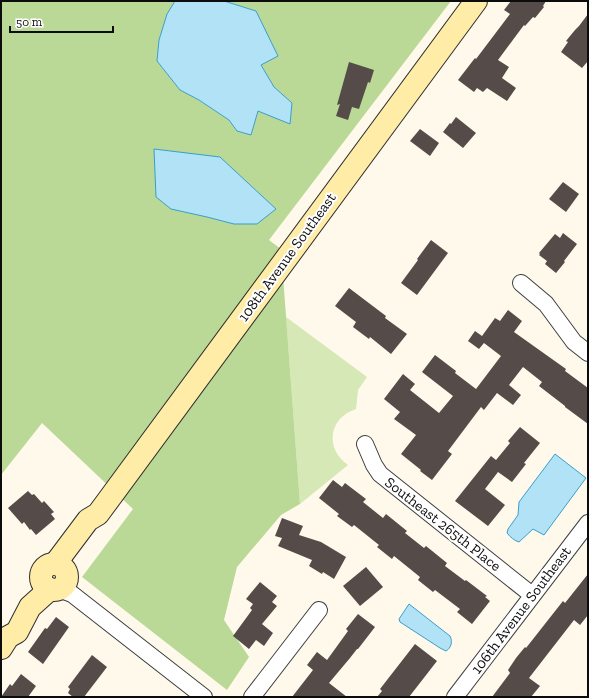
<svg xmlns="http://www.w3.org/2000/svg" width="589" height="698" viewBox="0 0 589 698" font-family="'Zilla Slab',serif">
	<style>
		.green { fill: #d5e8b6 }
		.forest { fill: #bad996 }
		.water { fill: #b1e2f5; stroke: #399fcb }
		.building { fill: #554c49 }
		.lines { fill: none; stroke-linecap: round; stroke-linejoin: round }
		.street-casing { stroke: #3f3f3f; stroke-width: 18 }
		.secondary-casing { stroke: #2e2e2e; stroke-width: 24 }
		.street { stroke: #fff; stroke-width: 16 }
		.secondary { stroke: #feeca7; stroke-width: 22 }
		.labels { text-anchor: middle; stroke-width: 4; stroke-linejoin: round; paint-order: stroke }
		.street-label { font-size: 15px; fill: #0c0c0c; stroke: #fff }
	</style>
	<rect width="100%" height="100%" fill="#fff9eb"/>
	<!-- green -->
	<path class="green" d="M286 317 367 377 358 390 356 409C328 418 325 449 348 465L300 504Z"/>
	<!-- forest -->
	<path class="forest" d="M1 1H175L167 14 159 40 157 61 180 90 199 100 229 120 237 131 251 135 258 111 292 103 274 87 261 65 256 11 224 1H451L269 240 281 249 300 504 281 515 237 567 224 620 249 657 227 690 82 577 133 509 42 423 1 475Z"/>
	<!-- water -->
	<g class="water">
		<path d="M175 1H224L256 11 278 56 261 65 274 87 292 103 290 124 258 111 251 135 237 131 229 120 199 100 180 90 157 61 159 40 167 14Z"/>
		<path d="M154 149 220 157 276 209 257 224H234L207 217 171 209 156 197Z"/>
		<path d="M555 454 586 478 544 535 533 529 519 542C515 541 510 537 507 533L508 529 518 515 519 502Z"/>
		<path d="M409 604 450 636C453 642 451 648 446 651L440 648 400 622 399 619Z"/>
	</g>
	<!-- building -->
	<g class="building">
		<path d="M511 1H546L543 6 544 7 535 18 533 17 525 26 524 25 498 60 509 67 502 78 516 88 507 101 487 88 483 92 477 88 474 92 458 80 475 58 476 59 510 14 504 10Z"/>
		<path d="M588 14V61L582 68 561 52 568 42 566 41 575 30 579 26Z"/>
		<path d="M349 62 374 70 370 83 368 82 359 109 352 107 348 120 336 116 340 104 337 105Z"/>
		<path d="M456 117 476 133 463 148 443 132 450 123 451 124Z"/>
		<path d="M420 129 439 143 430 156 410 141Z"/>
		<path d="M563 182 579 194 566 212 549 199Z"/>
		<path d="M563 233 577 244 564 261 565 262 556 273 545 264 547 261 539 255 540 254 539 253 555 234 560 238Z"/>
		<path d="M431 240 448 253 417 295 401 283 418 260 417 259Z"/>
		<path d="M349 288 386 316 385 318 407 334 391 354 370 337 369 339 353 327 356 322 335 306Z"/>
		<path d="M508 310 522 321 514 332 566 369 565 371 588 388V424L565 407V406L539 386 542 382 523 367 509 385 521 395 513 405 497 393 484 410 481 407 448 451 452 454 432 480 420 471 421 470 401 454 416 435 394 419 400 412 384 399 403 374 415 384 410 390 439 413 453 396 422 372 435 355 456 371 455 373 476 389 501 356 484 343 479 349 468 341 475 331 482 336 495 318 500 321Z"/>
		<path d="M520 427 540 443 524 463 526 464 512 482 498 472 485 489 505 505 488 526 455 501 491 456 496 460 510 443 508 441Z"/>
		<path d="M333 480 342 487 345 483 366 499 363 502 383 518 386 514 407 531 405 533 424 548 426 546 447 563 445 566 465 581 466 580 487 596 485 597 490 601 472 624 457 612 460 609 435 590 433 592 418 580 420 577 394 556 392 559 377 547 379 545 354 525 352 527 337 516 339 514 319 498Z"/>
		<path d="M28 491 32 495 34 494 42 503 44 501 54 512 51 514 55 519 36 535 31 529 30 530 24 522 22 524 8 508Z"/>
		<path d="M282 518 303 526 299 535 321 542 346 557 334 579 323 572 322 574 309 566 312 560 278 546 282 538 275 536Z"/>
		<path d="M366 567 383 587 360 606 343 586Z"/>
		<path d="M588 574V615L580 625 574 620 529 678 540 686 531 697H492L510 673 508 670 516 658 525 647 526 648 563 601 565 603Z"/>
		<path d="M260 582 277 596 272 602 277 606 262 624 273 633 264 646 256 640 249 649 233 636 252 610 250 608 253 604 246 599Z"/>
		<path d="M358 614 375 627 358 649H357L350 658 329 683 347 697H292L313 670 307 665 317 652 327 660 348 631 346 629Z"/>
		<path d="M56 617 69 627 43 664 28 652 45 628 47 629Z"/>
		<path d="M415 644 437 661 409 697H377L382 691 380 689Z"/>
		<path d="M92 655 107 667 84 697H73L68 693 70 689 68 687Z"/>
		<path d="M21 674 36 686 28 697H1L10 684 12 686Z"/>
	</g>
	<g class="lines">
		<defs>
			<g id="street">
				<path d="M521 283 546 304 574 342 588 353"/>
				<path d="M365 444 374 465 380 474 532 595"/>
				<path d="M59 589 72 594 204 697"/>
				<path d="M252 697 319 610"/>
				<path d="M455 697 588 523"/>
			</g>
			<g id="secondary">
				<path d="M55 564 88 520 98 514 476 1"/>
				<circle cx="54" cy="577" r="13"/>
				<path d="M1 648 8 637 17 632 30 607 50 589"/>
			</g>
		</defs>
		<!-- street casing -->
		<use href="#street" class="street-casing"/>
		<!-- secondary casing -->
		<use href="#secondary" class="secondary-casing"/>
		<!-- street -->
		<use href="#street" class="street"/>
		<!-- secondary -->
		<use href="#secondary" class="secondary"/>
	</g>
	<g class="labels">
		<!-- street labels -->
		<g class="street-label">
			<text transform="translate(287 257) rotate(-54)" y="5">108th Avenue Southeast</text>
			<text transform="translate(443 524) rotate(38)" y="5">Southeast 265th Place</text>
			<text transform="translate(521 610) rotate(-53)" y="5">106th Avenue Southeast</text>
		</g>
	</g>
	<!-- border -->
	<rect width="589" height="698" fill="none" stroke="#0c0c0c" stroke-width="4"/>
	<!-- scale -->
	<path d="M10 26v6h103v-6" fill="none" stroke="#0c0c0c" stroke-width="2"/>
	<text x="16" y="26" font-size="12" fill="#0c0c0c" stroke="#ffffff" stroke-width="3" paint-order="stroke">50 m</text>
</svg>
